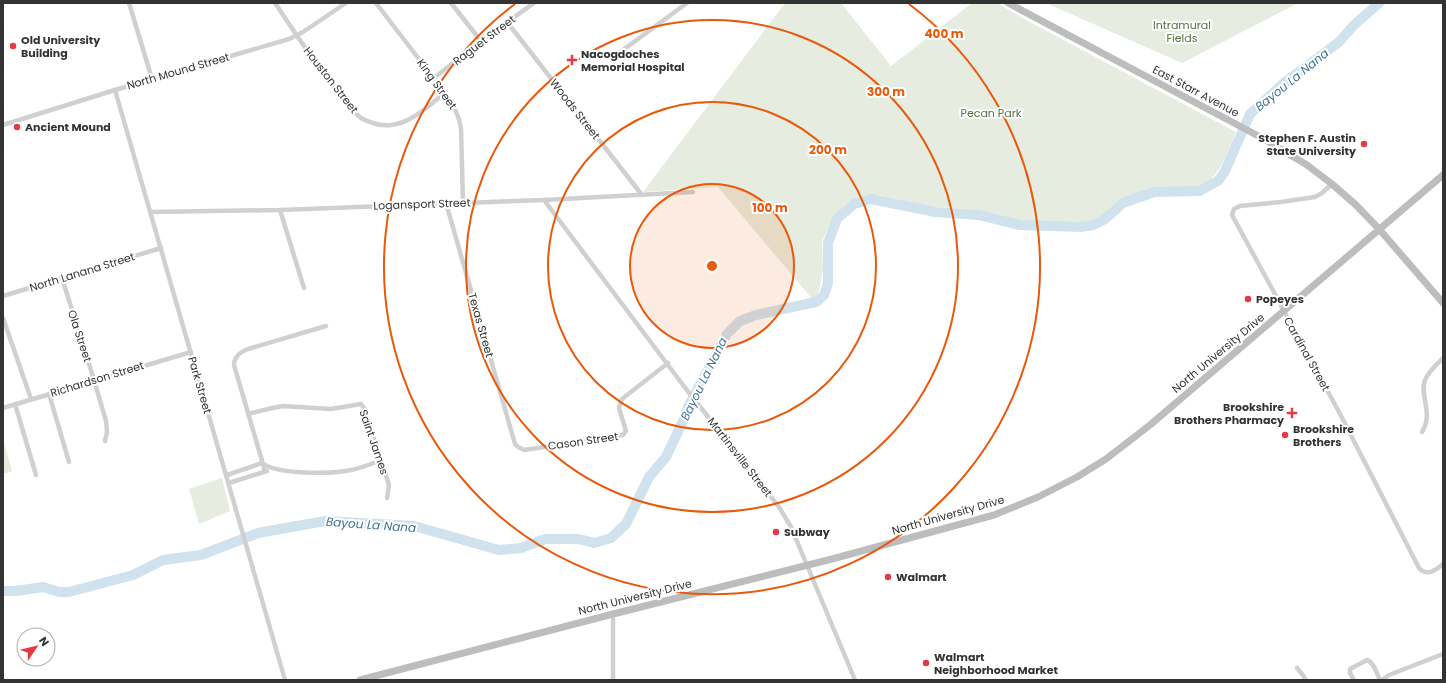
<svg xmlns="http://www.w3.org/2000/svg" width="1446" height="683" viewBox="0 0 1446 683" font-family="Poppins,sans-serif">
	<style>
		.green { fill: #e6ecdf }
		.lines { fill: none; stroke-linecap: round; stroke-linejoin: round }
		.river { stroke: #cfe2ee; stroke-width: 10 }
		.minor { stroke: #d0d0d0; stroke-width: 4.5 }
		.secondary { stroke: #bdbdbd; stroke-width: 7 }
		.ring { fill: none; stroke: #e8590c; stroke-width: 2 }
		.poi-dot { fill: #e63946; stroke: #fff; stroke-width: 1.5 }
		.labels { text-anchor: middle; stroke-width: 4; stroke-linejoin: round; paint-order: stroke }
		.park-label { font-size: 11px; fill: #56703f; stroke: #fff }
		.poi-label { font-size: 11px; font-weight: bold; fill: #333; stroke: #fff; text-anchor: start }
		.street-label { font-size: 11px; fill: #333; stroke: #fff }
		.water-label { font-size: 12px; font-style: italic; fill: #3f7597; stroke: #fff }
		.centre { fill: #e8590c; stroke: #fff; stroke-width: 2 }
		.ring-label { font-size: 12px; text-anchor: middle; font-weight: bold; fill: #e8590c; stroke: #fff; stroke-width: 4; stroke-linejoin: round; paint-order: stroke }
	</style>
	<rect width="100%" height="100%" fill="#fff"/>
	<!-- green -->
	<g class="green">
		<path d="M786 3H841L891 66 972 3H997L1026 20 1236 132C1225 157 1221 178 1195 189L1154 188 1118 200 1107 212 1098 218 1084 222H1046L1035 224 1017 221 978 210 930 206 879 195 859 197 845 205 832 219 822 242 823 268 819 291 813 300 718 187 643 192 782 7Z"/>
		<path d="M1046 3H1298L1182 63Z"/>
		<path d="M3 440 12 471 3 474Z"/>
		<path d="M222 478 230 511 199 524 189 489Z"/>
	</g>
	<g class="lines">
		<!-- river -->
		<path class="river" d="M3 591H16L43 587 59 592H69L133 575 163 560 201 555 258 533 325 521 414 526 499 550 521 548 545 539H579L594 543 611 538 626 524 649 477 666 457 683 421 688 407 727 334 740 321 756 315 816 302 824 295 828 283V243L837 219 854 204 871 199 936 212 979 215 1019 225 1081 227 1093 225 1105 219 1123 203 1154 192 1200 191 1219 180 1225 171 1250 114 1284 83 1339 42 1354 25 1379 3"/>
		<!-- minor -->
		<g class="minor">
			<path d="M129 3 152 79"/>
			<path d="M275 3C296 34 316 66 341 95 347 103 353 112 361 118 370 123 381 126 391 125 412 123 429 105 445 93"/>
			<path d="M376 3 445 93C453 104 459 114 461 128L463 202"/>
			<path d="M451 3 481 41"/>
			<path d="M507 22 642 195"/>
			<path d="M612 58 687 3"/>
			<path d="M434 78 481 41 534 3"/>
			<path d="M115 90 285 680"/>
			<path d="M3 125 115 90 289 39 303 32 346 3"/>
			<path d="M1332 184 1322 193 1315 197 1281 202 1240 206 1234 209 1232 215 1339 412 1419 568C1427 577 1436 570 1443 564"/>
			<path d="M544 200 683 385 779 507 791 527 855 680"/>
			<path d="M446 203 515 444 518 447 524 450 623 435 626 431 619 408 622 399 668 363"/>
			<path d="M280 210 304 288"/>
			<path d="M151 212 280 210 544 200 693 192"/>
			<path d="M62 278 94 380 106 421 107 432 105 441"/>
			<path d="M3 296 161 248"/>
			<path d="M3 318 31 399"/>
			<path d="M49 394 69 462"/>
			<path d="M15 404 36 475"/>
			<path d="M3 408 191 352"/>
			<path d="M248 414 272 408 283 406 331 409 361 404 364 408 389 485 387 498"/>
			<path d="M1422 432C1434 413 1419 396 1425 380 1428 372 1437 364 1443 358"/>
			<path d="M265 471 234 365C234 357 240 352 248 349L326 326"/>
			<path d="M227 475 262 463C278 475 332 474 351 470 362 468 371 464 381 460"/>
			<path d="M229 483 267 471"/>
			<path d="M1297 668 1302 674 1306 680"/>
			<path d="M613 680V614"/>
			<path d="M1354 680 1350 673V669L1367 660C1374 662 1377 674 1380 680"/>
			<path d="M1382 680 1389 675 1443 654"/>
		</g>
		<!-- secondary -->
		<g class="secondary">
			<path d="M1008 3 1264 139 1307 165 1332 184 1356 205 1379 229 1443 303"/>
			<path d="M360 680 613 614 832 559 994 515 1038 497 1077 477 1106 459 1150 425 1443 175"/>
		</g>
	</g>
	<!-- distance rings -->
	<circle cx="712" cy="266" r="82" fill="#e8590c" fill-opacity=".12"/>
	<g class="ring">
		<circle cx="712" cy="266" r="82"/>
		<circle cx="712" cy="266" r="164"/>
		<circle cx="712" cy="266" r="246"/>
		<path d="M909 4A328 328 0 1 1 515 4"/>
	</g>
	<!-- markers -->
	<g class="poi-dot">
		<circle cx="13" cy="46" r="4"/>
		<path d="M570 54h4v4h4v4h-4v4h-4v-4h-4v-4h4z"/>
		<circle cx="17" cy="127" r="4"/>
		<circle cx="1364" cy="144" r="4"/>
		<circle cx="1248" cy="299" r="4"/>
		<path d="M1290 407h4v4h4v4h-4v4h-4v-4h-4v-4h4z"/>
		<circle cx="1285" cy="435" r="4"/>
		<circle cx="776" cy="532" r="4"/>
		<circle cx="888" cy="577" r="4"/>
		<circle cx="926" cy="663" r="4"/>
	</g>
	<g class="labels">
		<!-- park labels -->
		<g class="park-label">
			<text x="1182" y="29">Intramural<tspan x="1182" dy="13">Fields</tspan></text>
			<text x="991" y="117">Pecan Park</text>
		</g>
		<!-- poi labels -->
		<g class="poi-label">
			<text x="21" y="44">Old University<tspan x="21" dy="13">Building</tspan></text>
			<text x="581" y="58">Nacogdoches<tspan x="581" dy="13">Memorial Hospital</tspan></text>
			<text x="25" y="131">Ancient Mound</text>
			<text x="1356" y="142" text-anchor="end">Stephen F. Austin<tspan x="1356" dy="13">State University</tspan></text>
			<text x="1256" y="303">Popeyes</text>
			<text x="1284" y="411" text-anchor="end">Brookshire<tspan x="1284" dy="13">Brothers Pharmacy</tspan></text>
			<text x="1293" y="433">Brookshire<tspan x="1293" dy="13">Brothers</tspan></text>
			<text x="784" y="536">Subway</text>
			<text x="896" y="581">Walmart</text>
			<text x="934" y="661">Walmart<tspan x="934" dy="13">Neighborhood Market</tspan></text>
		</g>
		<!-- street labels -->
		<g class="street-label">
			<text transform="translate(484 40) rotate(-37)" y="4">Raguet Street</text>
			<text transform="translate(178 71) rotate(-16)" y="4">North Mound Street</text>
			<text transform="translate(331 80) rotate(52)" y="4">Houston Street</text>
			<text transform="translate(437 84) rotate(54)" y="4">King Street</text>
			<text transform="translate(1196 91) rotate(28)" y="4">East Starr Avenue</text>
			<text transform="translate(575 109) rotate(52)" y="4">Woods Street</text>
			<text transform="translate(422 204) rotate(-2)" y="4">Logansport Street</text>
			<text transform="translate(82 272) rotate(-17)" y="4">North Lanana Street</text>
			<text transform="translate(481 325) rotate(74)" y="4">Texas Street</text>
			<text transform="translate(80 336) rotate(72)" y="4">Ola Street</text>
			<text transform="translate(1218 353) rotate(-40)" y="4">North University Drive</text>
			<text transform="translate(1307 354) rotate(61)" y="4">Cardinal Street</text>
			<text transform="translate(97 379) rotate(-17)" y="4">Richardson Street</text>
			<text transform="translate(200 385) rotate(74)" y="4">Park Street</text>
			<text transform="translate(583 441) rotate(-8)" y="4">Cason Street</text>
			<text transform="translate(374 442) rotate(71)" y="4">Saint James</text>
			<text transform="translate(740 457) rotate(52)" y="4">Martinsville Street</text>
			<text transform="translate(948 515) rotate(-16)" y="4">North University Drive</text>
			<text transform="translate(635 597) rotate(-14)" y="4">North University Drive</text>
		</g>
		<!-- water labels -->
		<g class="water-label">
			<text transform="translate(1292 80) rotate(-39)" y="4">Bayou La Nana</text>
			<text transform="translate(704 379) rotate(-64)" y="4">Bayou La Nana</text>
			<text transform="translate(371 525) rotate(4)" y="4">Bayou La Nana</text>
		</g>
	</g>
	<circle cx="712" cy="266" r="6" class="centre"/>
	<g class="ring-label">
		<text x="944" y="38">400 m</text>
		<text x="886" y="96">300 m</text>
		<text x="828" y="154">200 m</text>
		<text x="770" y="212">100 m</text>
	</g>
	<!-- border -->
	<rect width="1446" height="683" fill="none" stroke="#333333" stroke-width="8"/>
	<!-- north arrow -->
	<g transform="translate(36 647) rotate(55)"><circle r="19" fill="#ffffff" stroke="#adadad"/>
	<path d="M0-3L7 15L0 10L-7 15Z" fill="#e63946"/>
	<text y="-6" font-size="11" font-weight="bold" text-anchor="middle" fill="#333333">N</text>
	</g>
</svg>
